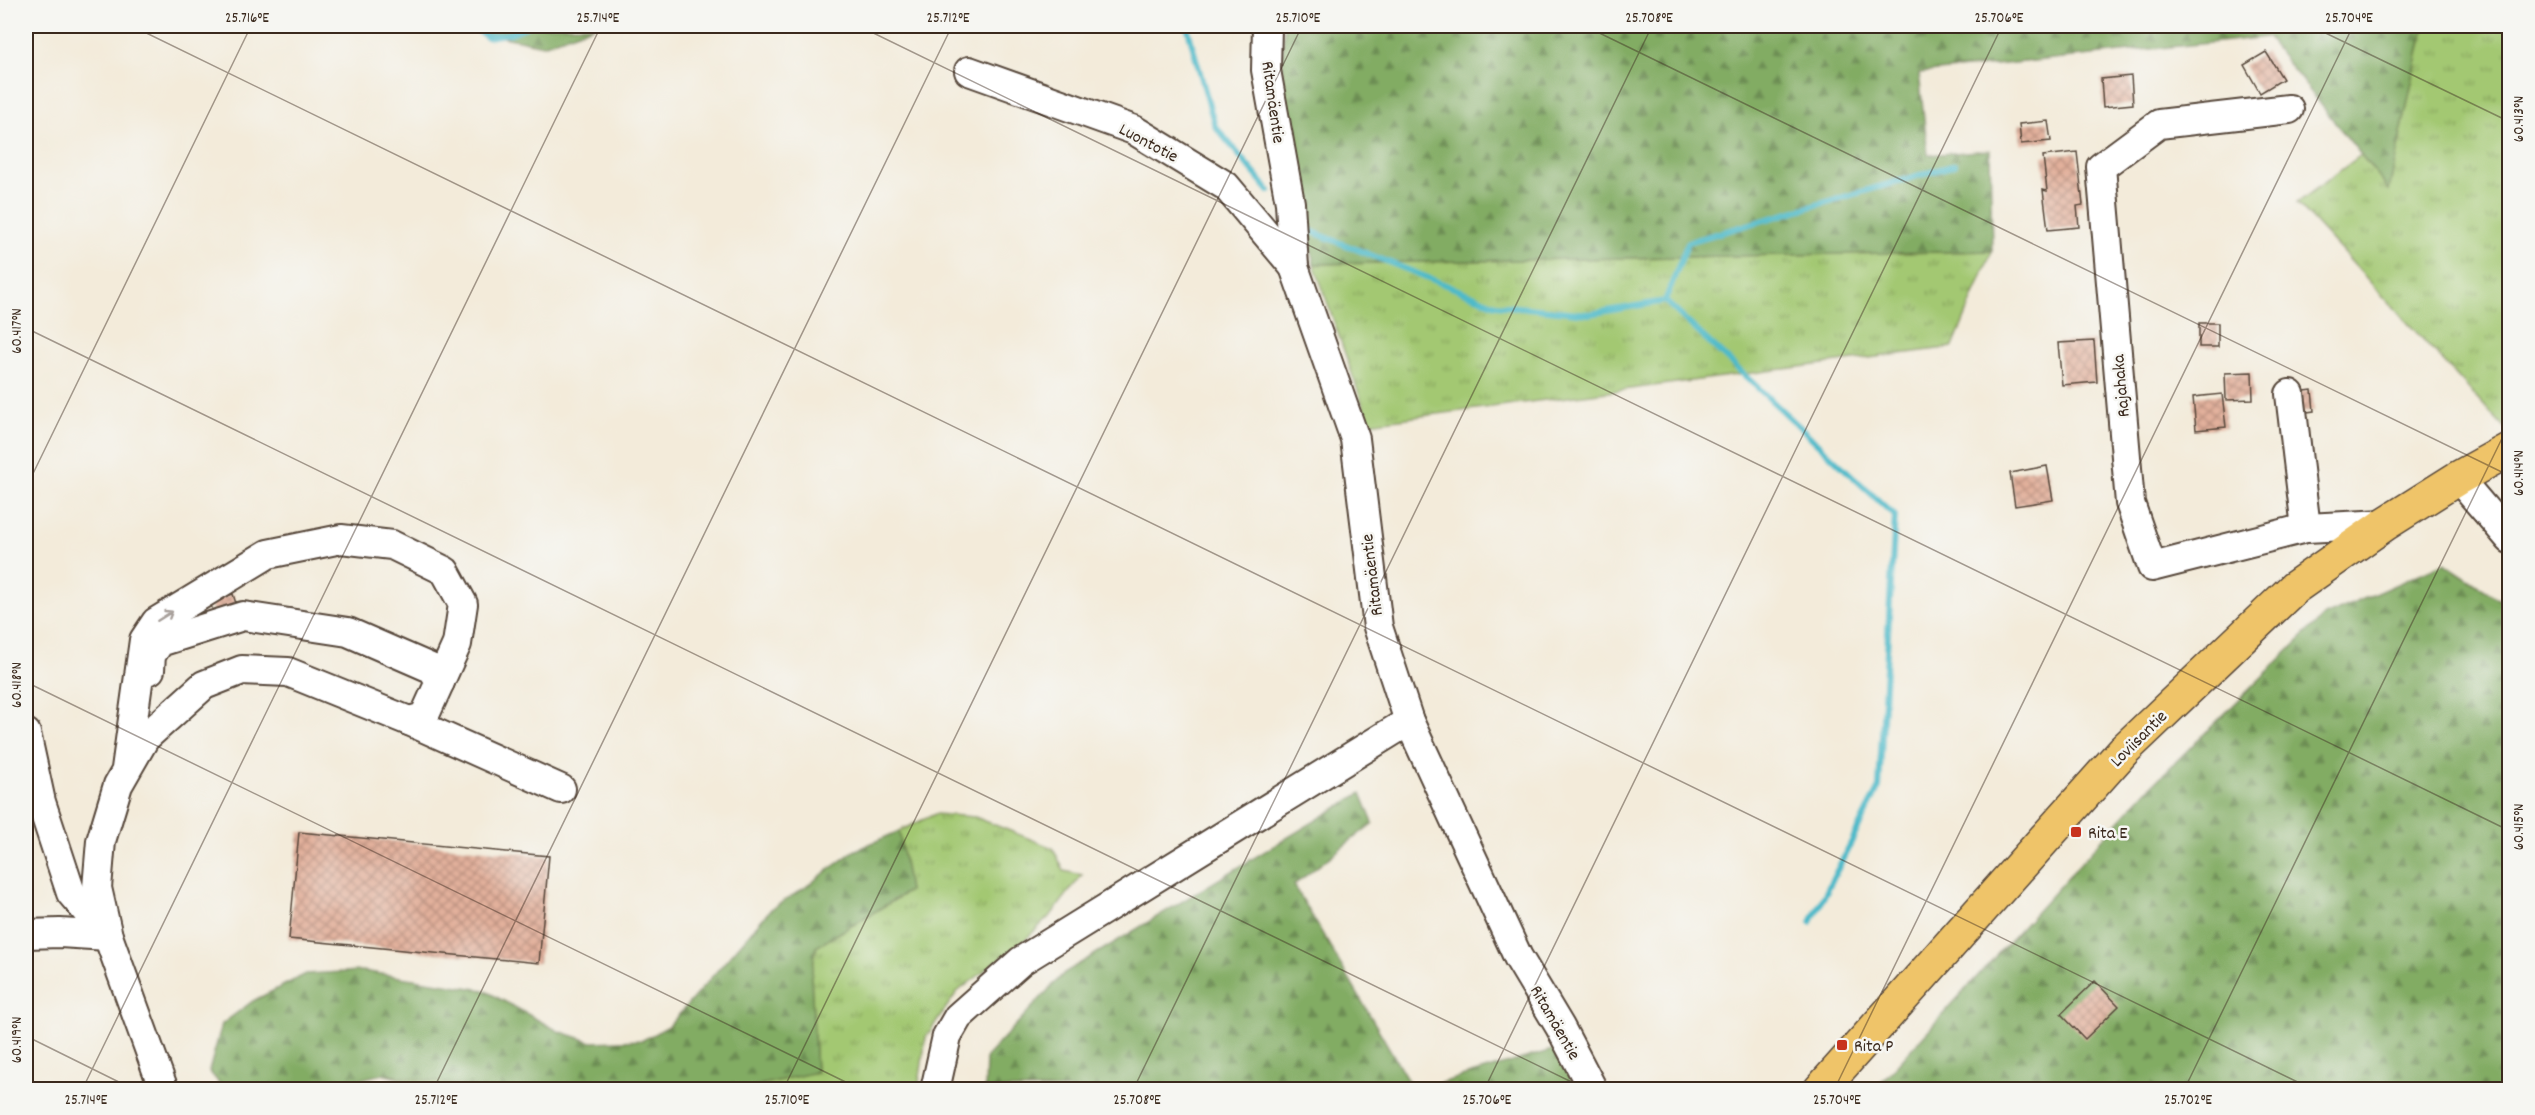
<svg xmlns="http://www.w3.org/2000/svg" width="2535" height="1115" viewBox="0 0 2535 1115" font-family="Dekko,sans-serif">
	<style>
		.grass { fill: url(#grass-tufts); stroke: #6f7948; stroke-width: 1.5 }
		.forest { fill: url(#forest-firs); stroke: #5e6b41; stroke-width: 1.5 }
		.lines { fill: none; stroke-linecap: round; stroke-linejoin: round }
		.stream { stroke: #4ebac9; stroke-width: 6 }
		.building { fill: url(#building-cross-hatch) }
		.minor-casing { stroke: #57473a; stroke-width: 32 }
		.major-casing { stroke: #57473a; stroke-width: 36 }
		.minor { stroke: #fff; stroke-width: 28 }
		.major { stroke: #efc469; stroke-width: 33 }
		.oneway { stroke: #a79f9a }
		.ticks { fill: none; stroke: #3b2a1e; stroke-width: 1.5; stroke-opacity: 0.45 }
		.poi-dot { fill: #c8321e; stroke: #f6f6f2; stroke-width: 2 }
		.labels { text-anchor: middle; stroke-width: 5; stroke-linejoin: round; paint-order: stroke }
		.street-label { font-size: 18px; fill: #3b2a1e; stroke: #f6f6f2 }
		.poi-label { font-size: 18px; fill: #3b2a1e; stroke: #f6f6f2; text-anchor: start }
		.neatline { fill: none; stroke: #3b2a1e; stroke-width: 2 }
		.ticks-label { font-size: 15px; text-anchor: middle; fill: #3b2a1e }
	</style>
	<defs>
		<pattern id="grass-tufts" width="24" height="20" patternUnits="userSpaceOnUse" patternTransform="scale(1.5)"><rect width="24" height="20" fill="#a3c872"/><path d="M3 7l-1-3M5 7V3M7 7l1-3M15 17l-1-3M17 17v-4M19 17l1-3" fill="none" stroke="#86a35d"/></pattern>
		<pattern id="forest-firs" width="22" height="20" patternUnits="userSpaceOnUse" patternTransform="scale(1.5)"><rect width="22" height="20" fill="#82ac64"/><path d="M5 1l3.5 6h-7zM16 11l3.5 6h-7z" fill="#6c8c52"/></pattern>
		<pattern id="building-cross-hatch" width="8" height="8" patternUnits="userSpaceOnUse" patternTransform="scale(1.5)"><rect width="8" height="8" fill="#e2b09b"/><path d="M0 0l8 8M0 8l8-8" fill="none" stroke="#b88f7e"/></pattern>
	</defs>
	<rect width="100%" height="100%" fill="#f6f6f2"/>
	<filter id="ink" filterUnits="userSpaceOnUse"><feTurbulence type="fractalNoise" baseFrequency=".0167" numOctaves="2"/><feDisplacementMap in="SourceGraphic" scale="12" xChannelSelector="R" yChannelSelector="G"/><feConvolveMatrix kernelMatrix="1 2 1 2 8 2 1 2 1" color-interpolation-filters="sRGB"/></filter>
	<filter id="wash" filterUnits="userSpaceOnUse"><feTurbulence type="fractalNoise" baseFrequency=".008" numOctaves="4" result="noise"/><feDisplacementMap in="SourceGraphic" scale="24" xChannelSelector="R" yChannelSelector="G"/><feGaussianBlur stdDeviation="1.35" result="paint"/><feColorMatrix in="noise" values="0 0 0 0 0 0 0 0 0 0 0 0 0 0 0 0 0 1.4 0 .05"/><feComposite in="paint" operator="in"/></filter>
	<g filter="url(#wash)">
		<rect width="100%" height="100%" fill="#f3ebda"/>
		<!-- grass -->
		<g class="grass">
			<path d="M2424 26H2509V424L2504 427 2297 203 2361 155 2389 189Z"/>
			<path d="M1992 251 1953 347 1369 423 1314 264Z"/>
			<path d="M935 814 975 817 1053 848 1064 871 1082 875 1052 914 1026 939 957 992 926 1037 918 1089 739 1090 816 1072 811 977 816 947 909 891 899 831Z"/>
			<path d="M382 1074 492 1089H436Z"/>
		</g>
		<!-- forest -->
		<g class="forest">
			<path d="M448 26H595L543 45Z"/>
			<path d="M1284 26H2424L2389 190 2267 37 1919 73 1928 155 1990 150 1992 251 1314 264 1282 76Z"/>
			<path d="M2444 563 2509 606V1089L1874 1090 2146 791 2323 617Z"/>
			<path d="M1361 793 1373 823 1294 885 1413 1089H985L986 1057 1064 973Z"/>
			<path d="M899 831 909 891 816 947 811 977 816 1072 739 1090H492L382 1074 321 1089 225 1090 209 1071 222 1024 253 1001 306 974 362 971 484 990 558 1031 592 1042 643 1040 669 1026 771 909 803 889 854 851Z"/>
			<path d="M1556 1049 1575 1089 1417 1090Z"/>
		</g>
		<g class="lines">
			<!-- stream -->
			<g class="stream">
				<path d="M472 26 487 37 511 33 528 26"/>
				<path d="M1187 26 1215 126 1269 191"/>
				<path d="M1308 230 1496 305 1589 314 1665 301 1688 242 1955 165"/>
				<path d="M1665 301 1895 516 1879 787 1811 922"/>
			</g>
		</g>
		<g id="blocks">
			<!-- building -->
			<g class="building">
				<path d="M2266 52 2283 79 2260 93 2244 65Z"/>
				<path d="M2131 76 2133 104 2103 107 2101 79Z"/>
				<path d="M2048 121 2051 141 2021 144 2019 124Z"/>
				<path d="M2077 152 2083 205 2077 206 2079 227 2048 230 2043 190 2047 191 2043 156Z"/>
				<rect x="2199" y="323" width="19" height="24"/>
				<path d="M2094 341 2097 382 2062 385 2058 343Z"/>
				<path d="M2252 372 2253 399 2226 400 2225 373Z"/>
				<path d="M2312 390 2314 411 2300 413 2298 392Z"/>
				<path d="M2222 394 2226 427 2196 430 2193 397Z"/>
				<path d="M2047 466 2053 500 2015 506 2010 473Z"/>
				<path d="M233 594 237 607 214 614 210 602Z"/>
				<path d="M299 832 549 856 539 963 289 939Z"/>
				<path d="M2095 981 2119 1006 2085 1039 2061 1014Z"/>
			</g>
		</g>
	</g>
	<g filter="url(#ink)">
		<use href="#blocks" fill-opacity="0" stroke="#57473a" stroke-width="1.5"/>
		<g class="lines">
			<defs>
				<g id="minor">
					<path d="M1267 26 1266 70 1290 203 1294 267 1355 439 1378 627 1409 721 1518 957 1560 1027 1593 1090"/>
					<path d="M969 71 1134 130 1226 186 1294 267"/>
					<path d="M2289 109 2159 124 2101 167 2130 503 2152 567 2306 528 2385 524"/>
					<path d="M2290 394 2306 528"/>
					<path d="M2458 478 2510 539"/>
					<path d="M150 670 151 655 160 642 243 616 348 632 433 669 440 682"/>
					<path d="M409 721 561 789"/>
					<path d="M26 733 41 802 71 893 108 936 60 933 26 934"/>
					<path d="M126 769 144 640 156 622 268 554 341 539 392 545 445 571 463 604 457 644 424 717 409 721 288 672 242 670 204 685 145 738 118 785 101 841 97 888 108 936 164 1090"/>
					<path d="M935 1090 947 1036 958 1017 1021 961 1409 721"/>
				</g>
				<path id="major" d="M1820 1090 2124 750 2294 588 2385 524 2458 478 2510 449"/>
			</defs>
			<!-- minor casing -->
			<use href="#minor" class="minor-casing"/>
			<!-- major casing -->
			<use href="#major" class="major-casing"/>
			<!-- minor -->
			<use href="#minor" class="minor"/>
			<!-- major -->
			<use href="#major" class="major"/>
		</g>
		<!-- one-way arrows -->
		<defs><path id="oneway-shaft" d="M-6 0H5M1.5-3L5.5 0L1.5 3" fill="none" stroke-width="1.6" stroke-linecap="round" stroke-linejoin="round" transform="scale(1.5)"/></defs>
		<use class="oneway" href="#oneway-shaft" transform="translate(165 616) rotate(-32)"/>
	</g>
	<!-- ticks -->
	<path class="ticks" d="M132 26 2314 1090M859 26 2510 831M1585 26 2510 476M2311 26 2510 122M26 328 1588 1090M26 488 251 26M26 682 862 1090M26 1036 135 1090M82 1090 601 26M433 1090 952 26M783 1090 1302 26M1133 1090 1652 26M1484 1090 2002 26M1834 1090 2353 26M2184 1090 2510 422"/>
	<!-- markers -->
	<g class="poi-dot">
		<rect x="2070" y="826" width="12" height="12" rx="3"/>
		<rect x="1836" y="1039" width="12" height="12" rx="3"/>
	</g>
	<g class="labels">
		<!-- street labels -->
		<g class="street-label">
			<text transform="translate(1274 102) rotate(82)" y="6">Ritamäentie</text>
			<text transform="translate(1149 142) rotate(28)" y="6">Luontotie</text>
			<text transform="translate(2120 386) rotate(-95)" y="6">Rajahaka</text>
			<text transform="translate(1371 575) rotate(-97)" y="6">Ritamäentie</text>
			<text transform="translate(2138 738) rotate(-45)" y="6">Loviisantie</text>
			<text transform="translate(1556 1022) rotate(60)" y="6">Ritamäentie</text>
		</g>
		<!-- poi labels -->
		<g class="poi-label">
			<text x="2088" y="838">Rita E</text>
			<text x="1854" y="1051">Rita P</text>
		</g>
	</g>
	<!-- margin -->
	<rect width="2535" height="1115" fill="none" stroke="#f6f6f2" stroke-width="66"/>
	<rect x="33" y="33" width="2469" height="1049" class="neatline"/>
	<g class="ticks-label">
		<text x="247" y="22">25.716°E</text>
		<text x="598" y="22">25.714°E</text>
		<text x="948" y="22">25.712°E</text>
		<text x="1298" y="22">25.710°E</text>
		<text x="1649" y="22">25.708°E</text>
		<text x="1999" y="22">25.706°E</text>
		<text x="2349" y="22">25.704°E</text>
		<text transform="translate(2518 119) rotate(-90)" y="5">60.413°N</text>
		<text transform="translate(16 331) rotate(-90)" y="5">60.417°N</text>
		<text transform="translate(2518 473) rotate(-90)" y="5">60.414°N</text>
		<text transform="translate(16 685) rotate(-90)" y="5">60.418°N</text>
		<text transform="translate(2518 827) rotate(-90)" y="5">60.415°N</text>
		<text transform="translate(16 1040) rotate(-90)" y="5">60.419°N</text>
		<text x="86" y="1104">25.714°E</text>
		<text x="436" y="1104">25.712°E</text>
		<text x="787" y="1104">25.710°E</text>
		<text x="1137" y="1104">25.708°E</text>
		<text x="1487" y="1104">25.706°E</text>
		<text x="1837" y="1104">25.704°E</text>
		<text x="2188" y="1104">25.702°E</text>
	</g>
</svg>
